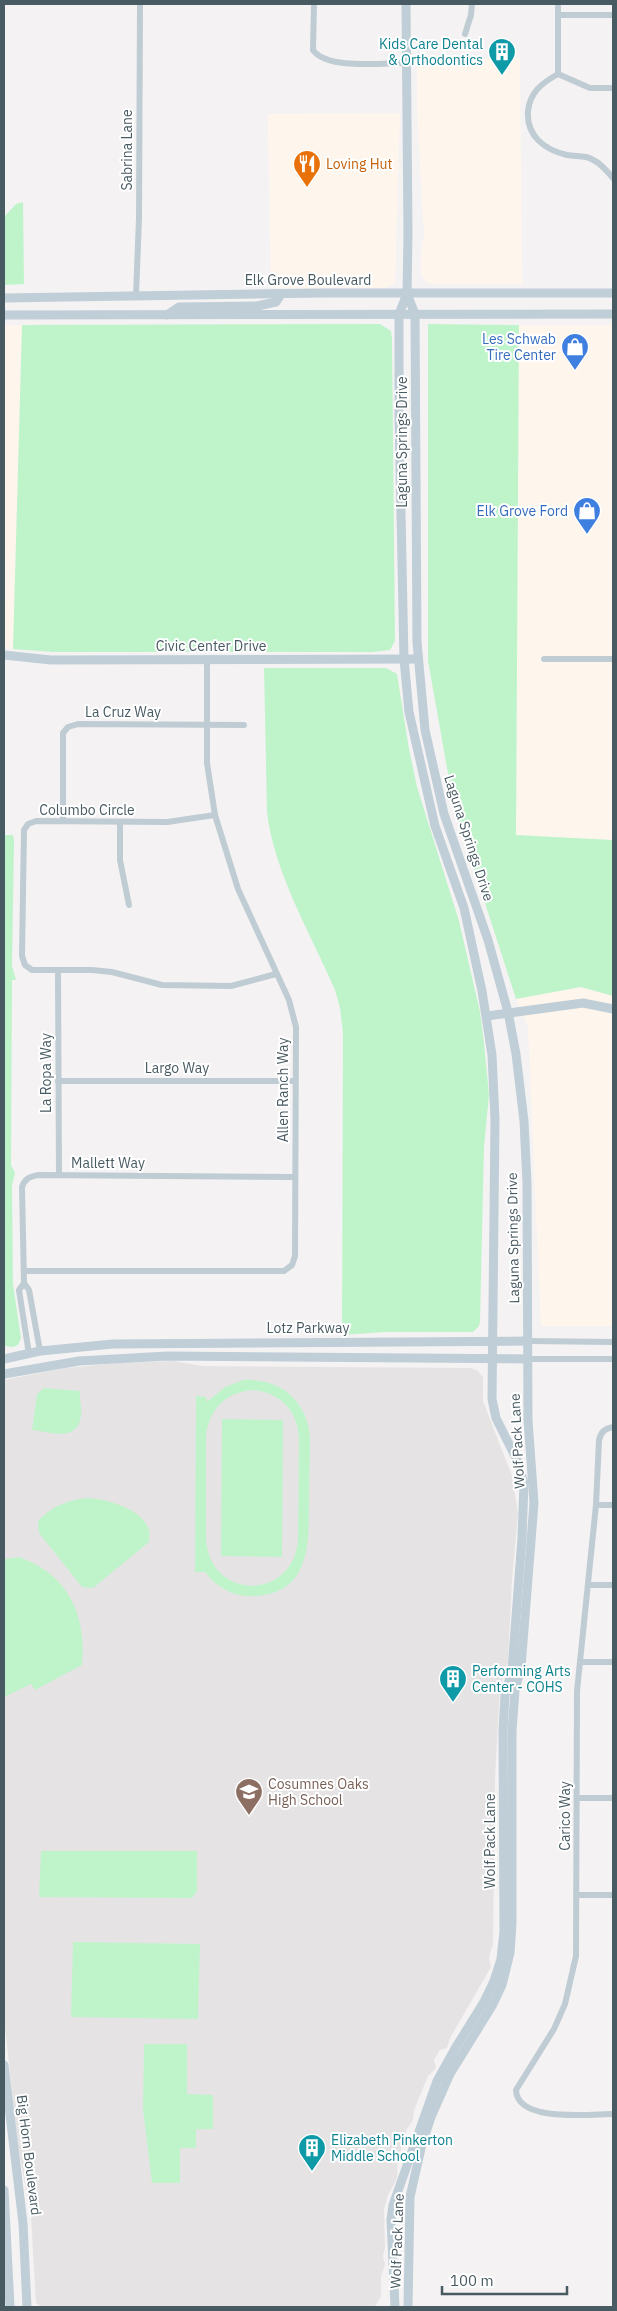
<svg xmlns="http://www.w3.org/2000/svg" width="617" height="2311" viewBox="0 0 617 2311" font-family="'IBM Plex Sans',sans-serif">
	<style>
		.commercial { fill: #fef6ed }
		.education { fill: #e6e3e5 }
		.green { fill: #bff4cb; fill-rule: evenodd }
		.lines { fill: none; stroke-linecap: round; stroke-linejoin: round }
		.street { stroke: #bfccd3; stroke-width: 6 }
		.secondary { stroke: #bfced7; stroke-width: 9 }
		.labels { text-anchor: middle; stroke-width: 4; stroke-linejoin: round; paint-order: stroke }
		.culture-label { font-size: 14px; fill: #0d838f; stroke: #fff; text-anchor: start }
		.street-label { font-size: 14px; fill: #485a62; stroke: #fff }
		.food-label { font-size: 14px; fill: #c56008; stroke: #fff; text-anchor: start }
		.shop-label { font-size: 14px; fill: #366cbe; stroke: #fff; text-anchor: end }
		.education-label { font-size: 14px; fill: #785e54; stroke: #fff; text-anchor: start }
	</style>
	<rect width="100%" height="100%" fill="#f5f2f3"/>
	<!-- commercial -->
	<g class="commercial">
		<path d="M417 58H520L522 284H434L427 283 423 278 421 272V251L424 235 417 111Z"/>
		<path d="M400 113 395 283 384 288H271L268 114Z"/>
		<path d="M4 325H22L13 649 4 648Z"/>
		<path d="M519 325H613V840L516 836Z"/>
		<path d="M581 987 613 996V1326H541L528 1027 516 999Z"/>
	</g>
	<!-- education -->
	<path class="education" d="M173 1361 203 1366 471 1368 478 1371 483 1377V1401L512 1476 518 1514 512 1580 508 1661 500 1690 499 1705 495 1778 493 1943 489 1958 491 1967 450 2038 447 2048 440 2050 434 2060 436 2068 428 2076 414 2110 413 2120 407 2129 398 2159 397 2179 388 2195 384 2209 385 2248 383 2256 385 2265 381 2276V2296L375 2307H41L36 2303 31 2216 18 2148 4 2018V1380L66 1368 119 1363Z"/>
	<!-- green -->
	<g class="green">
		<path d="M23 202 24 284 4 285V217L16 204Z"/>
		<path d="M380 324 391 331 392 339 395 641 390 650 372 652H53L13 649 22 325Z"/>
		<path d="M428 324 519 325 516 835 613 840V996L581 987 516 999 454 807 428 661Z"/>
		<path d="M264 668H386L397 674 409 749 417 787 459 921 480 1012 484 1043 489 1095 484 1147 480 1321 479 1326 473 1332H386L342 1335 343 1033 340 1008 335 990C311 934 274 873 267 812Z"/>
		<path d="M4 835H13L14 840 12 966 16 980H12L11 1165 15 1173 12 1185 13 1284 21 1338 18 1345 13 1347 4 1346Z"/>
		<path d="M243 1380C280 1378 307 1400 310 1437 310 1459 309 1481 309 1503 309 1544 310 1593 255 1596 235 1598 217 1588 205 1572H195L196 1396 206 1397 207 1402 225 1387ZM253 1390C280 1393 297 1410 299 1437L298 1540C293 1601 210 1601 206 1539V1436C209 1409 226 1392 253 1390Z"/>
		<path d="M44 1388 80 1391C79 1399 82 1407 81 1415 78 1444 48 1431 32 1430L37 1394Z"/>
		<path d="M222 1419 283 1420 282 1557 221 1556Z"/>
		<path d="M86 1498C105 1498 143 1509 149 1530 150 1533 149 1538 149 1542L93 1588 82 1587 39 1533 38 1521C51 1507 67 1500 86 1498Z"/>
		<path d="M19 1557C68 1574 87 1615 82 1665L35 1690 31 1684 4 1697V1559Z"/>
		<path d="M41 1851H197V1891L192 1898 39 1897Z"/>
		<path d="M73 1942 200 1944 198 2019 71 2017Z"/>
		<path d="M144 2044H187V2094L213 2095V2129H196V2148H180V2183H152L143 2109Z"/>
	</g>
	<g class="lines">
		<!-- street -->
		<g class="street">
			<path d="M314 4 313 50C327 70 382 63 405 63"/>
			<path d="M558 4V74C542 83 530 92 528 111 526 136 545 150 567 155 573 156 580 156 586 157 598 160 606 170 613 178"/>
			<path d="M558 15H613"/>
			<path d="M465 34 471 15 472 4"/>
			<path d="M558 74 590 88H613"/>
			<path d="M136 296 139 218 140 4"/>
			<path d="M544 659H613"/>
			<path d="M215 815 167 822 36 821 28 824 24 830 22 956 25 965 32 970H92L112 972 162 985 231 986 276 974"/>
			<path d="M63 821V733L68 727 78 724 244 725"/>
			<path d="M120 822V860L129 905"/>
			<path d="M58 970 59 1175"/>
			<path d="M58 1081H295"/>
			<path d="M24 1271H284L292 1265 295 1256 296 1027 289 1000 238 889 215 815 207 763V660"/>
			<path d="M24 1283 19 1290 29 1354"/>
			<path d="M528 1341 613 1342"/>
			<path d="M40 1351 29 1290 24 1283 22 1187C25 1178 30 1177 38 1175L295 1177"/>
			<path d="M528 1359H613"/>
			<path d="M613 1427C604 1429 601 1432 599 1440L596 1505 577 1691 576 1956 565 2004 554 2029 516 2090C517 2123 590 2114 613 2114"/>
			<path d="M596 1505H613"/>
			<path d="M588 1585H613"/>
			<path d="M580 1662H613"/>
			<path d="M578 1798H613"/>
			<path d="M577 1895H613"/>
		</g>
		<!-- secondary -->
		<g class="secondary">
			<path d="M407 294 415 314 417 642 425 730 444 814 488 940 508 1012 516 1054 524 1121 527 1183 528 1420 534 1503 521 1667 515 1690 512 1731V1923L510 1953 502 1985 492 2006 450 2074 431 2117 422 2144 410 2197 408 2307"/>
			<path d="M4 298 322 293H613"/>
			<path d="M4 315 613 314"/>
			<path d="M167 315 179 307 257 306 276 302 281 294"/>
			<path d="M4 655 51 660 418 659"/>
			<path d="M487 1016 583 1003 613 1009"/>
			<path d="M4 1359 40 1351 113 1344 528 1341"/>
			<path d="M4 1374 79 1361 167 1356 528 1359"/>
			<path d="M4 2065 23 2223 27 2307"/>
			<path d="M4 2190 10 2307"/>
			<path d="M395 2307 391 2220 393 2205 437 2081 456 2047 484 2002 494 1981 501 1959 504 1931 503 1731 505 1695 512 1670 522 1538 524 1483 518 1462 496 1418 492 1399 495 1120 492 1055 482 991 464 908 435 826 409 712 404 659 399 417V314L407 294 408 234 406 4"/>
		</g>
	</g>
	<!-- icons -->
	<defs>
		<symbol id="building-pin" viewBox="-11 -11 22 30"><path d="M0 17L-7.5 6A9.5 9.5 0 1 1 7.5 6Z" fill="#0f9aa8" stroke="#fff"/><path d="M-4-6H4V6H1V3H-1V6H-4ZM-2.5-4.3h1.7v1.8h-1.7ZM.8-4.3h1.7v1.8H.8ZM-2.5-1h1.7V.8h-1.7ZM.8-1h1.7V.8H.8Z" fill="#fff"/></symbol>
		<symbol id="restaurant-pin" viewBox="-11 -11 22 30"><path d="M0 17L-7.5 6A9.5 9.5 0 1 1 7.5 6Z" fill="#e8710a" stroke="#fff"/><path d="M-5-6h1v4h1v-4h1v4h1v-4h1v5L-1.5 .5V6h-2V.5L-5-1ZM5-6V6H3V1.5H1.5Q1.5-4 5-6Z" fill="#fff"/></symbol>
		<symbol id="shop-pin" viewBox="-11 -11 22 30"><path d="M0 17L-7.5 6A9.5 9.5 0 1 1 7.5 6Z" fill="#3f7fe0" stroke="#fff"/><path d="M-5-2.5h2.3a2.7 3.5 0 0 1 5.4 0H5L5.5 6h-11ZM-1.5-2.5h3a1.5 2.3 0 0 0-3 0Z" fill="#fff"/></symbol>
		<symbol id="school-pin" viewBox="-11 -11 22 30"><path d="M0 17L-7.5 6A9.5 9.5 0 1 1 7.5 6Z" fill="#8d6e63" stroke="#fff"/><path d="M0-5L7-2L0 1L-7-2ZM-4 1L0 2.5L4 1V4Q0 6-4 4Z" fill="#fff"/></symbol>
	</defs>
	<g fill-rule="evenodd">
		<use href="#building-pin" x="486" y="36" width="32" height="43"/>
		<use href="#restaurant-pin" x="291" y="148" width="32" height="43"/>
		<use href="#shop-pin" x="559" y="331" width="32" height="43"/>
		<use href="#shop-pin" x="571" y="495" width="32" height="43"/>
		<use href="#building-pin" x="437" y="1663" width="32" height="43"/>
		<use href="#school-pin" x="233" y="1776" width="32" height="43"/>
		<use href="#building-pin" x="296" y="2132" width="32" height="43"/>
	</g>
	<g class="labels">
		<!-- culture labels -->
		<g class="culture-label">
			<text x="483" y="49" text-anchor="end">Kids Care Dental<tspan x="483" dy="16">&amp; Orthodontics</tspan></text>
			<text x="472" y="1676">Performing Arts<tspan x="472" dy="16">Center - COHS</tspan></text>
			<text x="331" y="2145">Elizabeth Pinkerton<tspan x="331" dy="16">Middle School</tspan></text>
		</g>
		<!-- street labels -->
		<g class="street-label">
			<text transform="translate(127 150) rotate(-90)" y="5">Sabrina Lane</text>
			<text x="308" y="285">Elk Grove Boulevard</text>
			<text transform="translate(402 442) rotate(-90)" y="5">Laguna Springs Drive</text>
			<text x="211" y="651">Civic Center Drive</text>
			<text x="123" y="717">La Cruz Way</text>
			<text x="87" y="815">Columbo Circle</text>
			<text transform="translate(469 838) rotate(72)" y="5">Laguna Springs Drive</text>
			<text x="177" y="1073">Largo Way</text>
			<text transform="translate(46 1073) rotate(-90)" y="5">La Ropa Way</text>
			<text transform="translate(283 1090) rotate(-90)" y="5">Allen Ranch Way</text>
			<text x="108" y="1168">Mallett Way</text>
			<text transform="translate(513 1238) rotate(-91)" y="5">Laguna Springs Drive</text>
			<text x="308" y="1333">Lotz Parkway</text>
			<text transform="translate(517 1441) rotate(-93)" y="5">Wolf Pack Lane</text>
			<text transform="translate(565 1816) rotate(-90)" y="5">Carico Way</text>
			<text transform="translate(490 1841) rotate(-90)" y="5">Wolf Pack Lane</text>
			<text transform="translate(29 2155) rotate(83)" y="5">Big Horn Boulevard</text>
			<text transform="translate(397 2241) rotate(-88)" y="5">Wolf Pack Lane</text>
		</g>
		<!-- food labels -->
		<g class="food-label">
			<text x="326" y="169">Loving Hut</text>
		</g>
		<!-- shop labels -->
		<g class="shop-label">
			<text x="556" y="344">Les Schwab<tspan x="556" dy="16">Tire Center</tspan></text>
			<text x="568" y="516">Elk Grove Ford</text>
		</g>
		<!-- education labels -->
		<g class="education-label">
			<text x="268" y="1789">Cosumnes Oaks<tspan x="268" dy="16">High School</tspan></text>
		</g>
	</g>
	<!-- border -->
	<rect width="617" height="2311" fill="none" stroke="#485a62" stroke-width="10"/>
	<!-- scale -->
	<path d="M442 2286v8h125v-8" fill="none" stroke="#485a62" stroke-width="2.5"/>
	<text x="450" y="2286" font-size="15" fill="#485a62" stroke="#ffffff" stroke-width="4" paint-order="stroke">100 m</text>
</svg>
